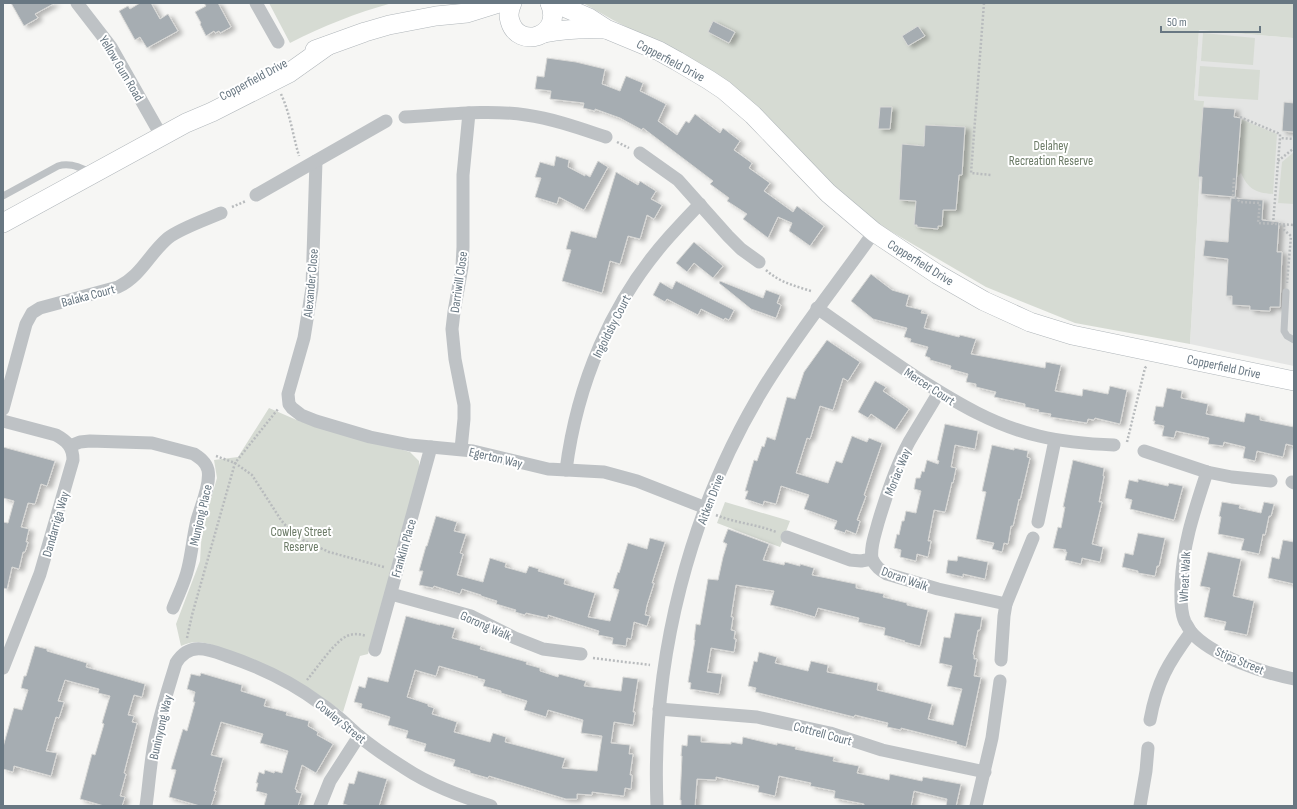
<svg xmlns="http://www.w3.org/2000/svg" width="1297" height="809" viewBox="0 0 1297 809" font-family="'Sofia Sans Condensed',sans-serif">
	<style>
		.built { fill: #e4e5e4 }
		.green { fill: #d6dbd3 }
		.building { fill: #a6adb2; stroke: #d8d8d6; fill-rule: evenodd; filter: url(#shadow) }
		.lines { fill: none; stroke-linecap: round; stroke-linejoin: round }
		.secondary-casing { stroke: #b0b6ba; stroke-width: 20 }
		.path { stroke: #b8bbbd; stroke-width: 2.5; stroke-dasharray: 2 2; stroke-linecap: butt }
		.lane { stroke: #bec2c5; stroke-width: 7 }
		.street { stroke: #bec2c5; stroke-width: 13 }
		.secondary { stroke: #fff; stroke-width: 19 }
		.labels { text-anchor: middle; stroke-width: 4; stroke-linejoin: round; paint-order: stroke }
		.street-label { font-size: 13px; fill: #687782; stroke: #fff }
		.park-label { font-size: 13px; fill: #6b7a66; stroke: #fff }
	</style>
	<defs>
		<filter id="shadow"><feDropShadow dx="4.5" dy="2.5" stdDeviation="2" flood-color="#0004"/></filter>
	</defs>
	<rect width="100%" height="100%" fill="#f6f6f4"/>
	<!-- built -->
	<path class="built" d="M1294 23V366L1190 344 1204 101 1194 100 1199 30 1293 38Z"/>
	<!-- green -->
	<g class="green">
		<path d="M269 3H392C356 13 323 26 290 43Z"/>
		<path d="M583 3H1294V35L1293 38 1199 30 1194 100 1204 101 1190 344 1075 323 986 287 880 225 834 186 778 127 743 94 688 59 613 20Z"/>
		<path d="M1203 33 1255 38 1253 65 1201 61Z"/>
		<path d="M1200 66 1260 70 1258 100 1198 96Z"/>
		<path d="M1241 119 1277 134 1273 194C1256 193 1248 189 1241 173L1237 177Z"/>
		<path d="M1294 152V204L1278 203 1282 162Z"/>
		<path d="M269 408 299 421 410 452 419 461V471L412 506 368 654 360 656 343 712 310 689 210 644C198 641 192 641 181 646L176 624 200 561 202 529 217 478 214 460 238 457Z"/>
		<path d="M725 502 790 521 780 547 717 523Z"/>
	</g>
	<!-- building -->
	<g class="building">
		<path d="M11 3H55L35 14 38 18 24 26Z"/>
		<path d="M140 3H151L160 19 168 14 178 31 147 48 140 37 135 40 119 11 128 6 130 9Z"/>
		<path d="M204 3H218L231 27 220 33 219 31 215 33 214 31 206 36 200 24 201 23 195 12 206 6Z"/>
		<path d="M713 21 735 32 729 43 708 32Z"/>
		<path d="M918 26 925 36 908 46 902 36Z"/>
		<path d="M547 58 576 62 605 69 602 84 620 91 626 76 643 83 640 91 666 104 658 121 677 135 686 121 689 123 695 114 720 133 723 128 740 141 734 150 752 163 749 168 770 183 764 191 793 212 797 206 824 226 810 246 789 231 792 223 778 217 768 238 743 219 747 214 727 201 729 198 710 184 713 181 643 128 642 130 620 118 595 109V111L583 108 584 103 550 99 551 91 535 89 537 76 544 77Z"/>
		<path d="M1284 102 1294 103V132L1282 131Z"/>
		<path d="M880 107H892L890 129H878Z"/>
		<path d="M1203 107 1235 109 1234 117 1241 118 1235 197 1201 194 1202 177H1198Z"/>
		<path d="M925 125 965 127 962 175H959L956 210H943L942 226H938V229L917 227V225H914L916 201 899 200 902 144 924 146Z"/>
		<path d="M556 156 569 160 568 167 585 176V174L590 177 598 161 608 167 584 210 559 197 557 204 535 197 541 178 535 177 540 162 554 166Z"/>
		<path d="M616 172 638 185 640 181 656 191 651 199 662 205 654 219 647 215 640 239 628 236 620 264 610 261 602 293 562 281 571 250 566 249 571 231 596 238Z"/>
		<path d="M1231 198 1263 200 1262 220 1279 222 1277 252H1282L1280 307H1270V311L1250 310V306L1232 305V296H1226L1228 259 1203 256 1205 240 1228 242Z"/>
		<path d="M694 242 723 266 713 278 694 263 687 272 676 263Z"/>
		<path d="M871 274 892 290 909 295 906 306 922 310 921 313 928 314 924 328 959 337 960 335 976 339 971 354 1045 368 1046 362 1061 365 1055 391 1082 396 1083 389 1108 394 1110 386 1127 390 1120 424 1095 418 1094 420 1088 419 1087 423 1050 417 1051 414 1038 412 1039 410 1025 407V404L994 397 996 392 976 387V384L966 382 968 374 950 369 951 366 930 360V358L925 356 928 347 910 342 911 339 904 337 907 328 873 319 851 301Z"/>
		<path d="M676 281 734 310 729 320 725 318 724 320 701 309 698 315 667 299 665 302 653 295 660 282 672 289Z"/>
		<path d="M720 281 763 298 766 290 780 295 777 303 781 305 776 318 751 309 719 283Z"/>
		<path d="M827 340 860 362 848 381 843 378 833 410 820 406 810 439 807 438 796 473 828 483 836 461 842 463 852 436 867 442 869 438 882 443 864 495 866 496 857 520 860 521 856 534 846 530 845 533 834 529 837 521 804 509 809 495 781 486 776 504 764 501 763 505 745 499 748 491H745L754 460 757 461 762 446 764 447 767 437 775 440 787 397 795 399 804 372Z"/>
		<path d="M875 381 886 387 883 391 909 409 895 430 871 414 868 418 858 412Z"/>
		<path d="M1167 388 1182 391 1181 398 1208 404 1206 414 1244 422 1246 413 1260 416V420L1294 427V446L1286 444 1283 457 1257 451 1255 461 1243 458 1245 447 1224 442 1223 446 1208 444 1209 438 1176 431 1174 438 1162 436 1164 426 1154 424 1155 421H1153L1156 406 1163 407Z"/>
		<path d="M945 424 978 431 975 449 955 445 951 467 956 468 953 483 952 482 945 512 934 510 928 541H931L928 557 917 554 916 561 900 557 901 550 894 548 897 534 899 535 902 521H904L906 511 916 513 921 491 914 489 916 478H920L922 471 924 472 927 460 938 464 939 461 937 460Z"/>
		<path d="M992 445 1014 450V448L1028 451 1027 457 1030 458 1020 500 1019 499 1013 526H1011L1008 544 1004 543 1002 552 992 549 994 543 976 539 986 492 982 491Z"/>
		<path d="M3 447 55 461 47 486 41 484 35 504 28 503 21 527 29 529 26 542H28L25 552H23L19 569 12 567 7 589 3 588V522L8 523 14 501 3 498Z"/>
		<path d="M1073 460 1104 468 1103 476H1104L1099 502H1102L1092 544 1103 547 1100 562 1082 558 1081 564 1065 560 1067 552H1065L1066 550 1053 548 1058 527 1061 528 1065 507H1063Z"/>
		<path d="M1138 479 1168 486 1169 483 1183 486 1174 520 1130 509 1132 500 1125 498 1129 480 1138 482Z"/>
		<path d="M1222 502 1240 505 1239 508 1261 513 1264 502 1274 504 1271 516H1269L1265 535 1263 534 1259 554 1241 550 1244 539 1218 534 1221 517 1219 516Z"/>
		<path d="M436 516 457 522 454 531 466 534 460 553 463 554 457 575 483 582 490 558 506 563 505 567 526 573 529 566 539 569 538 571 565 579 564 584 595 593 588 617 610 621 619 590 613 588 618 572 619 573 628 543 647 549 650 538 665 542 652 583H654L647 605 645 615 650 616 647 626 634 622 631 639 627 638 626 646 612 644 613 638 598 635 599 631 548 615V618L526 613 525 615 515 612 516 610 496 604 497 601 481 596V595L462 589 460 594 434 586 433 588 419 585 423 571H419L426 546H427Z"/>
		<path d="M728 529 769 544 763 560 784 565 785 562 800 566V564L814 568 812 575 856 584V588L884 594 883 597 907 603V605L928 610 920 646 904 642 905 641 884 635 885 628 858 622 859 618 818 608 815 617 791 610 770 605 774 591 736 585 731 617H733L731 630 735 631 734 639H736L734 652 711 648 707 672 722 674 719 694 690 689 691 683 688 682 695 640H694L696 624 700 625 708 579 718 580 723 557 727 544 723 542Z"/>
		<path d="M1138 533 1165 538 1159 566H1157L1155 576 1138 573V571L1122 567 1125 553 1133 555Z"/>
		<path d="M1283 540 1294 542V584L1268 578 1272 557 1279 559Z"/>
		<path d="M1208 552 1241 559 1233 596 1254 601 1247 635 1224 630 1226 622 1204 617 1210 588 1200 586Z"/>
		<path d="M958 556 988 562 985 579 963 574V577L946 573 948 560 957 561Z"/>
		<path d="M955 613 982 617 980 630H978L973 654 974 655V659H977L974 676 981 677 966 747 956 744 957 742 901 728V730L887 727 888 723 855 715 854 717 842 714 755 692 756 688 748 686 754 661 757 662 759 652 777 657 775 663 808 671 811 661 828 665 827 672 878 683 877 690 932 704 928 719 953 725 962 689 947 686 952 666 939 663 944 637 950 638Z"/>
		<path d="M406 616 440 625V624L455 628 452 638 481 646 480 649 527 662 526 664 540 668V671L558 677 559 674 586 681 584 686 621 691 623 677 638 679 633 712H635L633 725 614 722 611 743 630 745 629 754H633L630 775H632L631 789 625 788 624 796 592 792V795L577 794V799H566L489 776 488 778 470 773V771L453 766 455 760 424 751 426 744 406 738 408 731 388 725 390 717 361 708 362 704 354 702 359 686 365 688 368 677 388 682ZM439 666 478 677 477 678 485 680 483 686 501 691V693L527 701 524 710 546 717 548 710 583 720 581 733 602 736 597 771 562 768 565 758 505 742 506 737 493 733 490 742 454 732 457 722 432 714 434 708 428 706V704L407 697 415 670 436 676Z"/>
		<path d="M35 646 47 649V651L87 663 86 667 145 684 142 697 134 695 128 715 134 716 132 722 137 723 124 773 126 774 120 796 125 797 122 806H104L80 799 92 754 95 755 104 724 102 723 110 696 98 693 99 689 65 680 58 701 64 702 59 718 56 717 46 751 57 753 51 776 14 766 13 772 3 769V747L14 708 22 710 28 690 21 688 24 676H26Z"/>
		<path d="M201 673 242 685 241 691 266 699 264 706 287 712 286 715 309 721 308 726 318 732 317 735 333 744 316 773 302 765 295 789 297 790 296 792 302 793 298 806H264L267 794 256 791 258 783H256L259 772 264 774 265 770 274 773 275 771 282 773 288 751 260 743 263 734 221 722 211 755 223 758 214 791H216L211 806H200L169 797 176 770 171 769 183 729 187 731 195 702H193L195 692 187 689 191 674 200 676Z"/>
		<path d="M688 735 701 736V742L731 744V742L742 744 743 737 777 745V743L796 747 795 749 834 757 833 761 859 766 857 773 889 780 890 774 922 781 923 777 961 784 956 806H946L947 799 914 791 911 806H864V804L834 798 835 791 810 786 811 783 779 776 775 796 758 792 759 786 716 777V780L697 779 695 806H681V800H680L682 756H681L682 745 687 746Z"/>
		<path d="M358 771 387 779 379 806H350L343 804 349 783 354 784Z"/>
	</g>
	<g class="lines">
		<defs>
			<g id="secondary">
				<path d="M512 3C509 9 508 15 510 21 518 50 564 37 550 3"/>
				<path d="M550 3 564 7 589 18 606 29 659 51 677 61 709 80 724 90 753 115 828 193 874 232 937 274 984 301 1030 322 1072 335 1294 381"/>
				<path d="M544 33C564 29 584 28 605 29"/>
				<path d="M315 50 365 32 389 25 436 16 467 13 499 3"/>
				<path d="M3 223 186 123 212 112 289 73 327 46"/>
			</g>
		</defs>
		<!-- secondary casing -->
		<use href="#secondary" class="secondary-casing"/>
		<!-- path -->
		<g class="path">
			<path d="M984 3 971 173 991 175"/>
			<path d="M281 94C290 113 293 136 299 156"/>
			<path d="M1240 117 1280 134V138"/>
			<path d="M617 142 629 148"/>
			<path d="M1278 161 1294 148"/>
			<path d="M1234 178 1233 195 1240 202 1260 203 1258 223 1294 225"/>
			<path d="M232 207 246 201"/>
			<path d="M1273 224 1280 138 1294 139"/>
			<path d="M1284 225V230L1291 236 1287 283"/>
			<path d="M766 270C779 282 795 286 811 291"/>
			<path d="M1127 442 1145 368 1147 366"/>
			<path d="M216 456 235 463 252 475 281 520 287 527 303 540 329 552 384 567"/>
			<path d="M716 515C735 523 756 524 776 532"/>
			<path d="M187 638 192 615 235 463 278 409"/>
			<path d="M593 658 650 665"/>
			<path d="M307 680C317 668 335 641 347 636 354 633 360 634 366 636"/>
		</g>
		<!-- lane -->
		<g class="lane">
			<path d="M3 196 58 166C70 162 80 168 91 172"/>
			<path d="M1286 292 1284 331 1287 336 1294 340"/>
		</g>
		<!-- street -->
		<g class="street">
			<path d="M77 3 111 47 162 137"/>
			<path d="M256 3 278 42"/>
			<path d="M405 117C445 115 486 109 526 115 554 119 579 128 606 137"/>
			<path d="M640 153 678 180 728 236 741 249 759 262"/>
			<path d="M316 161 312 288 304 338 288 394 289 404 292 408 301 415 316 421 370 437 410 445 473 451 548 469 604 472 637 481 706 508"/>
			<path d="M256 195 386 121"/>
			<path d="M817 308C851 332 884 356 919 379 957 403 995 426 1039 436 1064 442 1089 444 1114 445"/>
			<path d="M3 409 26 324 32 313 40 308 118 287C141 276 149 254 168 238 179 229 207 219 221 213"/>
			<path d="M3 421 56 435C67 441 73 447 73 460L40 574 3 668"/>
			<path d="M70 446 80 442 90 441 152 443 194 454C200 458 206 462 208 470 211 484 201 506 197 520 193 536 192 552 188 568 185 582 178 595 173 608"/>
			<path d="M461 449 464 419V405L455 359 452 329 454 312 462 267 463 247V175L469 113"/>
			<path d="M1144 451 1207 472 1232 477 1271 481"/>
			<path d="M566 470C577 384 611 302 669 237 679 226 689 215 700 204"/>
			<path d="M1292 482 1294 483"/>
			<path d="M1038 522 1055 440"/>
			<path d="M787 537 850 560 861 561 872 559C876 567 880 570 887 574L938 589 1006 604"/>
			<path d="M872 559C870 547 875 535 878 523 886 496 895 468 909 442 919 425 929 409 939 392"/>
			<path d="M391 594 471 616 515 638 543 649 581 654"/>
			<path d="M1191 632C1212 656 1264 673 1294 679"/>
			<path d="M375 650 431 447"/>
			<path d="M1001 660 1004 616 1006 604 1033 538"/>
			<path d="M659 709 757 717 830 733 882 750 985 772"/>
			<path d="M1150 720C1157 682 1168 663 1191 632 1189 629 1187 625 1185 622 1180 611 1181 597 1181 585 1183 543 1194 512 1207 472"/>
			<path d="M146 806C149 785 150 765 154 744 159 716 168 690 176 663 190 640 210 650 230 657 262 668 293 683 321 704 335 713 346 724 358 735 372 747 387 757 403 767 430 785 460 796 491 806"/>
			<path d="M320 806 330 781 359 736"/>
			<path d="M657 806C651 660 689 509 766 384 799 331 838 283 874 232"/>
			<path d="M976 806 992 738 1000 681"/>
			<path d="M1140 806 1146 771 1148 748"/>
		</g>
		<!-- secondary -->
		<use href="#secondary" class="secondary"/>
	</g>
	<g class="labels">
		<!-- street labels -->
		<g class="street-label">
			<text transform="translate(671 60) rotate(28)" y="5">Copperfield Drive</text>
			<text transform="translate(122 68) rotate(59)" y="5">Yellow Gum Road</text>
			<text transform="translate(253 79) rotate(-28)" y="5">Copperfield Drive</text>
			<text transform="translate(921 262) rotate(32)" y="5">Copperfield Drive</text>
			<text transform="translate(458 282) rotate(-82)" y="5">Darriwill Close</text>
			<text transform="translate(310 283) rotate(-85)" y="5">Alexander Close</text>
			<text transform="translate(88 295) rotate(-15)" y="5">Balaka Court</text>
			<text transform="translate(611 326) rotate(-63)" y="5">Ingoldsby Court</text>
			<text transform="translate(1224 366) rotate(12)" y="5">Copperfield Drive</text>
			<text transform="translate(930 386) rotate(33)" y="5">Mercer Court</text>
			<text transform="translate(496 457) rotate(13)" y="5">Egerton Way</text>
			<text transform="translate(897 472) rotate(-68)" y="5">Moriac Way</text>
			<text transform="translate(710 499) rotate(-69)" y="5">Aitken Drive</text>
			<text transform="translate(200 515) rotate(-77)" y="5">Munjong Place</text>
			<text transform="translate(55 524) rotate(-74)" y="5">Dandarriga Way</text>
			<text transform="translate(403 548) rotate(-74)" y="5">Franklin Place</text>
			<text transform="translate(1184 577) rotate(-87)" y="5">Wheat Walk</text>
			<text transform="translate(905 578) rotate(20)" y="5">Doran Walk</text>
			<text transform="translate(486 625) rotate(24)" y="5">Gorong Walk</text>
			<text transform="translate(1240 660) rotate(23)" y="5">Stipa Street</text>
			<text transform="translate(341 721) rotate(39)" y="5">Cowley Street</text>
			<text transform="translate(160 727) rotate(-77)" y="5">Buninyong Way</text>
			<text transform="translate(823 733) rotate(15)" y="5">Cottrell Court</text>
		</g>
		<!-- park labels -->
		<g class="park-label">
			<text x="1051" y="150">Delahey<tspan x="1051" dy="15">Recreation Reserve</tspan></text>
			<text x="301" y="536">Cowley Street<tspan x="301" dy="15">Reserve</tspan></text>
		</g>
	</g>
	<!-- border -->
	<rect width="1297" height="809" fill="none" stroke="#687782" stroke-width="8"/>
	<!-- scale -->
	<path d="M1161 26v6h99v-6" fill="none" stroke="#687782" stroke-width="2"/>
	<text x="1167" y="26" font-size="12" fill="#687782" stroke="#ffffff" stroke-width="3" paint-order="stroke">50 m</text>
</svg>
